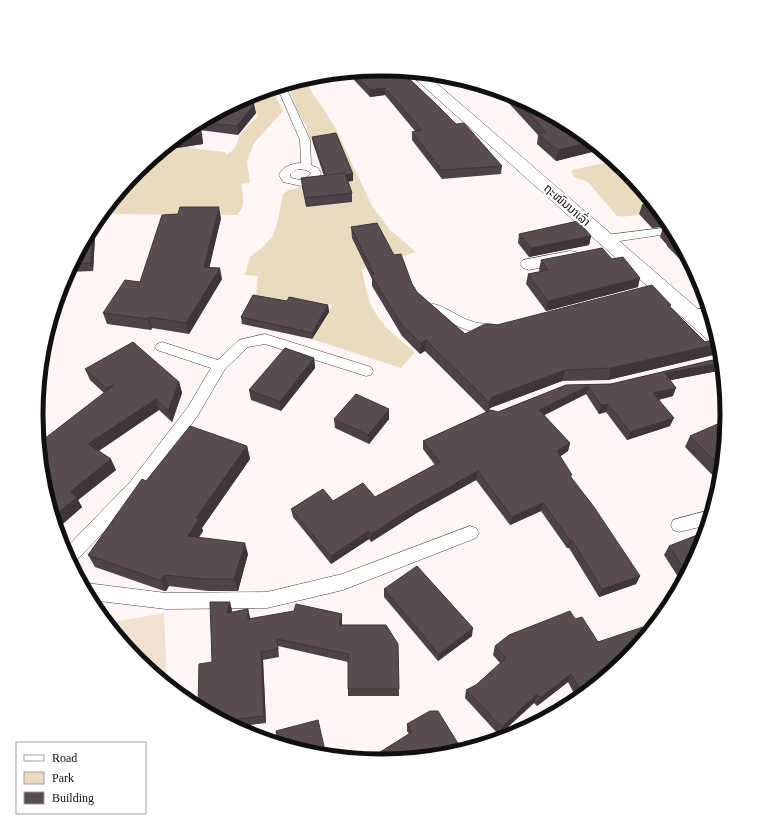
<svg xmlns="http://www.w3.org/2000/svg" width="763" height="830" viewBox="0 0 763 830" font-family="'Times New Roman','Noto Sans Lao',serif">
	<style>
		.green { fill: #e8dbbf }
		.pitch { fill: #efe2d0 }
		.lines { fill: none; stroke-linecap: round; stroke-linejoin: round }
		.service-casing { stroke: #434343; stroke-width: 1 }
		.minor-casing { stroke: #434343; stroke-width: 1 }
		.service { fill: #fff; fill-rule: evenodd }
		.minor { fill: #fff; fill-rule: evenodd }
		.wall { fill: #4d4247 }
		.shaded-wall { fill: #3e3639 }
		.building { fill: #594d52; stroke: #3e3639 }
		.labels { text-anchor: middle; stroke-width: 4; stroke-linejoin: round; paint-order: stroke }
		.far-street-label { font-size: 12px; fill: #101010; stroke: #fff }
		.rim { fill: none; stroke: #101010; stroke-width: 5 }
	</style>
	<rect width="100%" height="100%" fill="#fef5f5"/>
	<!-- green -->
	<g class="green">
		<path d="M308 86 334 125 373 208 390 230 416 252 362 269C369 314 380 324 415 352L401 368 312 339 332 305 318 302 311 308 256 299 258 276 245 275 250 257 263 247 272 237 278 220 283 194 289 190 301 187 306 207 346 183 347 166 322 169 313 143 309 137 306 125 296 109 290 91Z"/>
		<path d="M275 95 283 111 254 143 247 162 250 183 241 184C243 196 246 205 237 215L113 214V200L137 171 169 145 170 149 188 146 197 149 225 152 227 155 235 148 241 133 258 116 249 100Z"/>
		<path d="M614 161 626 171 658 210C644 212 630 218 617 216L588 182 574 177 571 171 576 169Z"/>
	</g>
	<!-- pitch -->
	<path class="pitch" d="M164 613 167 683 137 659 108 623Z"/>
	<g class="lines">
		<defs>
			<g id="service">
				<path d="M285 85 310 140 311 165 318 168 321 173 318 180 301 186 283 182 279 175C282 167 292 163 301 163L300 140 277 87ZM298 169 306 170 311 173 309 176 300 180 291 178 290 174Z"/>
				<path d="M671 227 674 233 606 243 602 242 600 239 602 236 606 235Z"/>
				<path d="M434 304C447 307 458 317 471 321 481 325 492 323 502 326L504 329 502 332C477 339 450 323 429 311L427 308 429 305Z"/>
				<path d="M708 307 710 315 692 319 687 318 685 315 687 312Z"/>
				<path d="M265 334 371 367 373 371 371 375 366 376 265 344 248 347 225 369 198 415 142 492 74 563 71 564 64 550 130 482 188 407 211 368 157 350 155 347 157 344 162 342 218 360 239 340Z"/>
				<path d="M710 510 712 511 708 525 679 532 673 530 671 525 673 520Z"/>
				<path d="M470 526 476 528 479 533 476 538 343 590 267 608 166 609 90 600 82 584 86 583 166 593 267 592 342 574Z"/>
			</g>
			<g id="minor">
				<path d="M411 72 426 74 713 322 719 343 710 342 412 76Z"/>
				<path d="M570 251 576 252 579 256 576 260 529 270 523 268 520 264 523 260Z"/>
			</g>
		</defs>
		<!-- service casing -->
		<use href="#service" class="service-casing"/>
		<!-- minor casing -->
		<use href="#minor" class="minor-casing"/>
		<!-- service -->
		<use href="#service" class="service"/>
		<!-- minor -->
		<use href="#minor" class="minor"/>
	</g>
	<!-- wall -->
	<g class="wall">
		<path d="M382 70 456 124 502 166 501 174 442 179 412 140V132L415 131 385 95 370 97 354 80V72Z"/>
		<path d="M493 89 514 96 600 150 556 161 537 144 538 135 506 100Z"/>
		<path d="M249 96 254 105 256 113 238 135 200 130 202 135 203 144 170 149 169 145 190 128Z"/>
		<path d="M312 137 353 174V181H348L352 193V202L306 207 302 187 301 178 324 176 313 143Z"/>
		<path d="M652 203 669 223 698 278 667 246V245L660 237 663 227H664L652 228 639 214 642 205Z"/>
		<path d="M221 218 209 267 222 279 189 334 152 328 151 330 107 324 103 313 140 282Z"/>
		<path d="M96 221 93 271 68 272 94 223Z"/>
		<path d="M351 227 394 255 417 292 465 334 497 325 671 305 670 307 705 342 718 344 713 355 608 380 562 381 490 408 489 411 498 412 566 385 611 384 721 358 723 370 670 380 673 396 658 400 670 426 627 440 606 412 599 414 586 394 544 415 570 443 568 451 560 456 572 478 640 576 636 584 599 597 569 548H567L541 511 510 525 476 480 415 514 371 542 369 539 331 564 293 517 291 509 333 501 375 497 435 465 423 449V441L486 412 425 351 420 354 402 336 372 286V279L352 238Z"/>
		<path d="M519 234 591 236 589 245 529 257 518 243Z"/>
		<path d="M541 260 638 287 546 311 526 284 528 274 540 272 539 270Z"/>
		<path d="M287 301 328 305 329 312 312 339 242 324 241 317Z"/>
		<path d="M314 358 315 368 281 411 251 400 249 390Z"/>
		<path d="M85 369 179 382 182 393 172 422 159 410 99 451 116 470 78 500 82 507 57 529 43 482 104 393 90 380Z"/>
		<path d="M334 419H389L369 444 335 428Z"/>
		<path d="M727 420 720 483 685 447 690 436Z"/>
		<path d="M247 446 250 459 202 528 203 531 199 537 248 554 238 591H208L169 586 166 591H164L95 567 88 555 146 481Z"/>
		<path d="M669 546 701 547 682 583 664 555Z"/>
		<path d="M384 589 472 636 438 661 384 597Z"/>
		<path d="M662 604 669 607 659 619 657 613Z"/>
		<path d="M232 610V612L250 617V619L342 614V625L399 689V696H348V662L278 646 279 657 263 660 266 723 236 727 198 707 212 662Z"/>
		<path d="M575 619 598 642 626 659 577 699 568 682 537 706 534 703 499 735 465 698 466 690 476 685 500 663 493 655 495 646Z"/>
		<path d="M407 724 462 750 409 734 407 731Z"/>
	</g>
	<!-- shaded-wall -->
	<g class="shaded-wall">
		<path d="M385 88V95L370 97V90Z"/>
		<path d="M254 105 256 113 238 135 237 126Z"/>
		<path d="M202 135 203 144 170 149 169 145 176 139Z"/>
		<path d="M591 142 600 150 556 161 558 150Z"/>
		<path d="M353 174V181L327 184V178Z"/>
		<path d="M219 207 221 218 207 278 204 267Z"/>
		<path d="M96 221 93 271 91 263 93 226Z"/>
		<path d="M591 236 589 245 529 257 531 248Z"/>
		<path d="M220 268 222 279 189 334 186 323Z"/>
		<path d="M640 278 638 287 546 311 548 301Z"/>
		<path d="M328 305 329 312 312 339V333Z"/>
		<path d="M149 317 152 328 151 330 148 319Z"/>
		<path d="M426 340 425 351 420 354 421 343Z"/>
		<path d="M718 344 713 355 608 380 611 368Z"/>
		<path d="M43 345 44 351H42L43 347Z"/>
		<path d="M314 358 315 368 281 411 280 402Z"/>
		<path d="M722 363 723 370 661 382 665 373Z"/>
		<path d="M565 370 562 381 490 408 488 413 489 402 492 397Z"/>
		<path d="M179 382 182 393 172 422 168 411Z"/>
		<path d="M114 385 110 398 106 388Z"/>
		<path d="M588 386 586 394 537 419 539 410Z"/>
		<path d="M676 388 673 396 650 402 653 393Z"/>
		<path d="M156 399 159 410 93 454 88 444Z"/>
		<path d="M608 404 606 412 599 414 601 405Z"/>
		<path d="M389 409V419L369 444 368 435Z"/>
		<path d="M674 418 670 426 627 440 630 432Z"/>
		<path d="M570 443 568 451 555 460 557 451Z"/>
		<path d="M247 446 250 459 202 528 203 531 192 548 188 536 196 518Z"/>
		<path d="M111 459 116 470 78 500 82 507 57 529 53 517 70 492Z"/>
		<path d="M478 471 476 480 415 514 371 542V534L415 506Z"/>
		<path d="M543 503 541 511 510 525 512 517Z"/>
		<path d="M369 531V539L331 564V556Z"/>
		<path d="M570 540H572L569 548H567Z"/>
		<path d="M245 543 248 554 238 591 234 579Z"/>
		<path d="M164 575 169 586 166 591 161 580Z"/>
		<path d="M640 576 636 584 599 597 602 589Z"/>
		<path d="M230 602 232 610 229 621 227 613Z"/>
		<path d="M248 609 250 617 251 627 248 619Z"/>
		<path d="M342 614V622L339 633V625Z"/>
		<path d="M473 628 472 636 438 661 439 654Z"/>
		<path d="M261 652 263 660 266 723 264 716Z"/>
		<path d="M571 674 568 682 537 706 540 698Z"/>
		<path d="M537 694 534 703 499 735 502 727Z"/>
	</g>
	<!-- building -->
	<g class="building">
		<path d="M382 70 402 72 436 104 456 124 464 123 502 166 442 170 412 132 422 130 385 88 370 90 354 72Z"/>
		<path d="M512 95 574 128 591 142 558 150 538 134 546 132Z"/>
		<path d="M249 96 254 105 237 126 201 122Z"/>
		<path d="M198 123 202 135 176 139 190 128Z"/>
		<path d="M336 133 353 174 346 175 345 173 326 176 312 137Z"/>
		<path d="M345 173 352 193 305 198 301 178Z"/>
		<path d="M652 203 664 218H655L642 205Z"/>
		<path d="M180 207H219L204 267 220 268 186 323 149 317 148 319 103 313 125 280 140 282 162 215 178 214Z"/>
		<path d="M578 221 591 236 531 248 519 234Z"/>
		<path d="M377 223 394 255 401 254 412 284 417 292 465 334 483 325 489 324 497 325 652 285 671 305 669 306 705 342 713 340 718 344 611 368 565 370 492 397 489 402 426 340 421 343 402 325 371 275 374 274 351 227Z"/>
		<path d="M93 226 91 263 72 264Z"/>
		<path d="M670 226 683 250 670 237H672L663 227Z"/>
		<path d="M602 248 612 259 623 257 640 278 548 301 528 274 548 270 541 260Z"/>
		<path d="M253 295 287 301 289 297 328 305 312 333 241 317Z"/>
		<path d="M133 342 179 382 168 411 156 399 88 444 111 459 70 492 77 497 53 517 43 482 39 443 114 385 106 388 85 369Z"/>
		<path d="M285 348 314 358 280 402 249 390Z"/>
		<path d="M721 358 722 363 665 373 676 388 653 393 674 418 630 432 608 404 601 405 588 386 539 410 570 443 557 451 572 475 570 476 594 507 640 576 602 589 572 540H570L543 503 512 517 478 471 415 506 371 534 369 531 331 556 291 509 323 489 333 501 363 483 375 497 440 462 423 441 491 410 498 412 566 385 611 384Z"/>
		<path d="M356 394 389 409 368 435 334 419Z"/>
		<path d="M727 420 722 468 690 436Z"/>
		<path d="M190 426 247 446 196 518 199 519 188 536 245 543 234 579H204L164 575 161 580H159L88 555 142 479 146 481Z"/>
		<path d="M705 532 701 547 687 573 669 546Z"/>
		<path d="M417 566 473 628 439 654 384 589Z"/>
		<path d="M210 602H230L227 613 248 609V619L294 611 296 604 342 614 339 625H386L398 644 399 689H348V654L277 639 278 649 261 652 264 716 225 721 198 707 199 664 212 662Z"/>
		<path d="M671 603 669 607 665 611 662 604Z"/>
		<path d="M570 611 575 619 582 617 598 642 655 623 626 659 583 694 571 674 540 698 537 694 502 727 466 690 476 685 506 658 495 646 509 635Z"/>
		<path d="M430 711H438L462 750 449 754 381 760 369 759 412 732 407 724Z"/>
		<path d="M318 720 326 755 314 754 278 743 276 731Z"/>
	</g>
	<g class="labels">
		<!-- far-street labels -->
		<g class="far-street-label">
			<text transform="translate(567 205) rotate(41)" y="4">ຖະໜົນນາເລົ່າ</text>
		</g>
	</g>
	<!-- crop -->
	<path d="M0 0H763V830H0ZM381 76H382A338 338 0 0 1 720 414V416A338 338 0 0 1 382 754H381A338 338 0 0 1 43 416V414A338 338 0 0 1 381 76Z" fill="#fff" fill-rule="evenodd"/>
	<path class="rim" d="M381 76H382A338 338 0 0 1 720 414V416A338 338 0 0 1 382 754H381A338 338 0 0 1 43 416V414A338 338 0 0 1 381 76Z"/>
	<!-- legend -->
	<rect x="16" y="742" width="130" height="72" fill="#ffffff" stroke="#9f9f9f"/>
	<rect x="24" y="755" width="20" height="6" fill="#ffffff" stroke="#9f9f9f"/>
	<text x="52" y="762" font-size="12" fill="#101010">Road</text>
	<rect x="24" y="772" width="20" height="12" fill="#e8dbbf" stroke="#9f9f9f"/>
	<text x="52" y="782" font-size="12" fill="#101010">Park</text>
	<rect x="24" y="792" width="20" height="12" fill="#594d52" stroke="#9f9f9f"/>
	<text x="52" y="802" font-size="12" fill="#101010">Building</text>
</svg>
